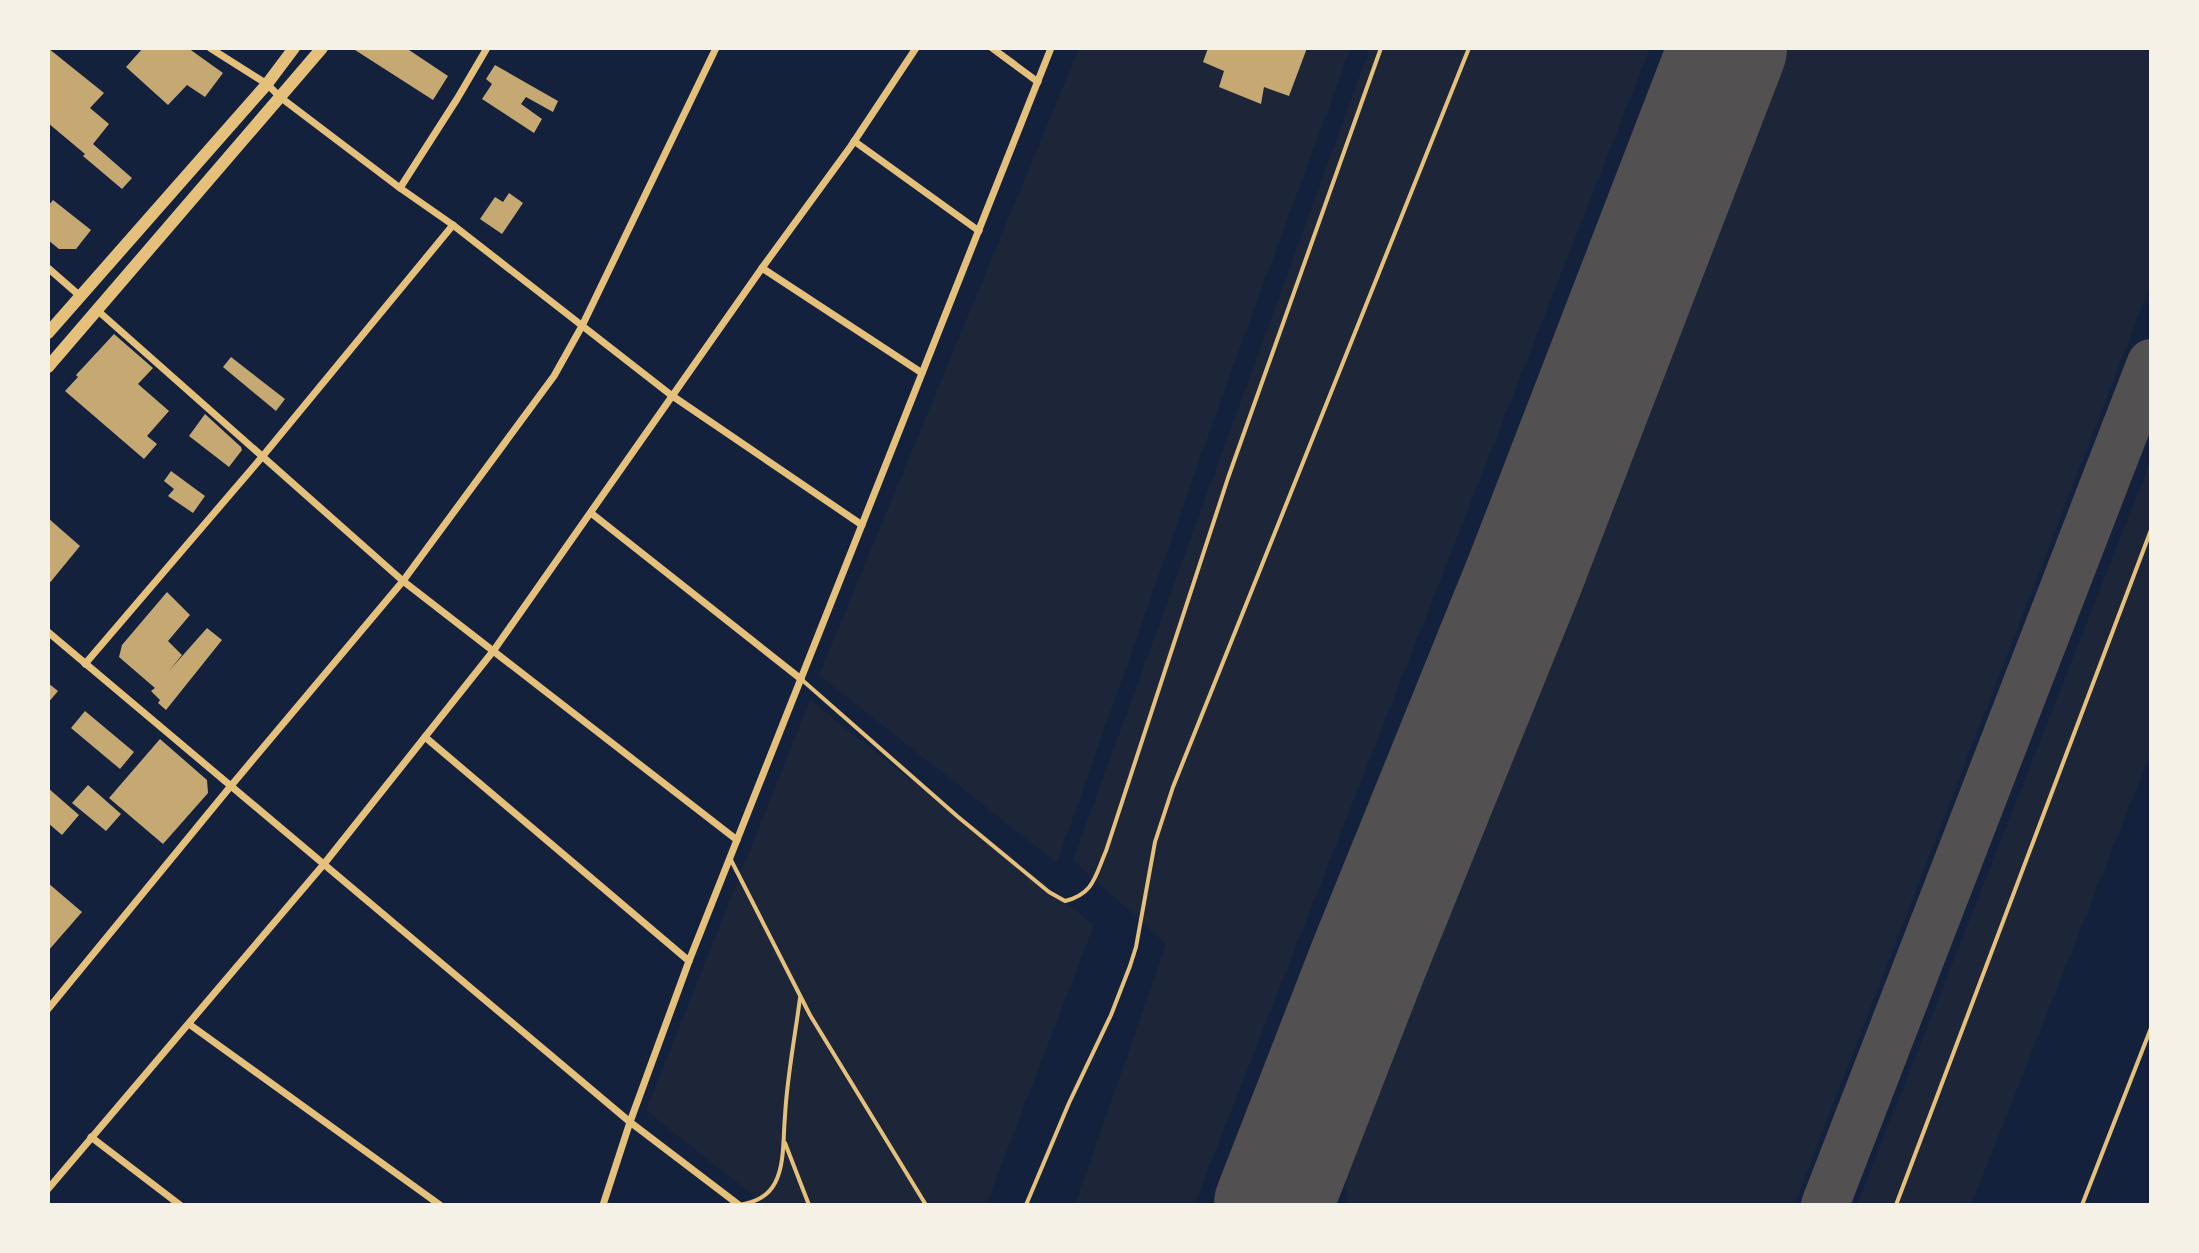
<svg xmlns="http://www.w3.org/2000/svg" width="2199" height="1253" viewBox="0 0 2199 1253" font-family="Roboto,sans-serif">
	<style>
		.green { fill: #1d2539 }
		.lines { fill: none; stroke-linecap: round; stroke-linejoin: round }
		.taxiway { stroke: #525050; stroke-width: 48 }
		.runway { stroke: #525050; stroke-width: 118 }
		.building { fill: #c6a872 }
		.service { stroke: #e5c07b; stroke-width: 4 }
		.minor { stroke: #e5c07b; stroke-width: 7 }
		.primary { stroke: #e5c07b; stroke-width: 12 }
	</style>
	<rect width="100%" height="100%" fill="#14213d"/>
	<!-- green -->
	<g class="green">
		<path d="M1079 48H1351L1229 377 1057 863 819 675Z"/>
		<path d="M1370 48H1650L1194 1205H1075L1166 944 1073 860Z"/>
		<path d="M1788 48H2151V283L1794 1205H1347L1346 1179 1350 1167 1529 715Z"/>
		<path d="M2151 460V752L1971 1205H1857Z"/>
		<path d="M810 700 1094 925 986 1205H765L646 1110Z"/>
	</g>
	<g class="lines">
		<!-- taxiway -->
		<path class="taxiway" d="M1825 1205 2151 363"/>
		<!-- runway -->
		<path class="runway" d="M1273 1205 1368 961 1525 574 1728 48"/>
	</g>
	<!-- building -->
	<g class="building">
		<path d="M48 48 104 93 90 108 109 124 93 144 132 178 122 189 83 156 85 154 48 123Z"/>
		<path d="M143 48H188L223 73 205 97 187 85 168 105 126 67Z"/>
		<path d="M356 48H406L448 76 433 100 355 50Z"/>
		<path d="M1208 48H1307L1289 96 1264 87 1261 104 1219 87 1224 71 1203 62Z"/>
		<path d="M495 65 558 101 553 112 526 97 521 104 542 119 534 133 482 99 492 84 486 79Z"/>
		<path d="M509 193 523 203 502 234 480 219 495 197 503 202Z"/>
		<path d="M53 200 91 230 76 249H59L48 240V206Z"/>
		<path d="M114 334 153 368 138 384 169 411 147 436 157 444 144 459 65 391 78 377 76 375Z"/>
		<path d="M231 357 285 399 276 411 223 367Z"/>
		<path d="M205 414 241 447 242 450 229 467 189 436Z"/>
		<path d="M171 471 205 496 193 513 168 496 174 489 164 481Z"/>
		<path d="M48 518 80 546 48 585Z"/>
		<path d="M167 592 190 615 168 641 182 655 169 671 207 628 222 640 166 710 158 703 160 700 151 691 155 688 119 657 122 645Z"/>
		<path d="M48 683 58 691 48 703Z"/>
		<path d="M85 711 134 752 120 769 71 728Z"/>
		<path d="M160 739 207 780 208 793 163 844 109 798Z"/>
		<path d="M88 785 121 814 106 831 72 803Z"/>
		<path d="M48 788 79 815 62 835 48 823Z"/>
		<path d="M48 883 82 912 48 951Z"/>
	</g>
	<g class="lines">
		<!-- service -->
		<g class="service">
			<path d="M801 679 957 816 1049 892 1065 901C1094 894 1095 876 1106 851L1228 478 1381 48"/>
			<path d="M731 860 810 1015 926 1205"/>
			<path d="M785 1143 809 1205"/>
			<path d="M739 1205C754 1202 767 1198 775 1183 785 1164 783 1137 785 1116 787 1077 795 1037 800 998"/>
			<path d="M1026 1205 1069 1103 1111 1015 1130 966 1136 947 1155 842 1173 787 1469 48"/>
			<path d="M1896 1205 2151 530"/>
			<path d="M2082 1205 2151 1028"/>
		</g>
		<!-- minor -->
		<g class="minor">
			<path d="M210 48 267 84 280 97 400 188 453 225 671 395 862 525"/>
			<path d="M992 48 1038 82"/>
			<path d="M854 141 979 231"/>
			<path d="M400 188 457 99 487 48"/>
			<path d="M48 268 80 296"/>
			<path d="M762 268 922 373"/>
			<path d="M97 310 403 581 737 840"/>
			<path d="M591 513 801 679"/>
			<path d="M48 632 630 1122 739 1205"/>
			<path d="M85 664 262 457 453 225"/>
			<path d="M425 737 689 961"/>
			<path d="M48 1009 230 787 403 581 554 376 582 326 716 48"/>
			<path d="M189 1024 440 1205"/>
			<path d="M91 1137 180 1205"/>
			<path d="M48 1189 324 864 494 650 762 268 851 146 916 48"/>
			<path d="M603 1205 630 1122 689 961 1051 48"/>
		</g>
		<!-- primary -->
		<g class="primary">
			<path d="M48 333 267 84 294 48"/>
			<path d="M48 367 322 48"/>
		</g>
	</g>
	<!-- border -->
	<rect width="2199" height="1253" fill="none" stroke="#f6f1e7" stroke-width="100"/>
</svg>
